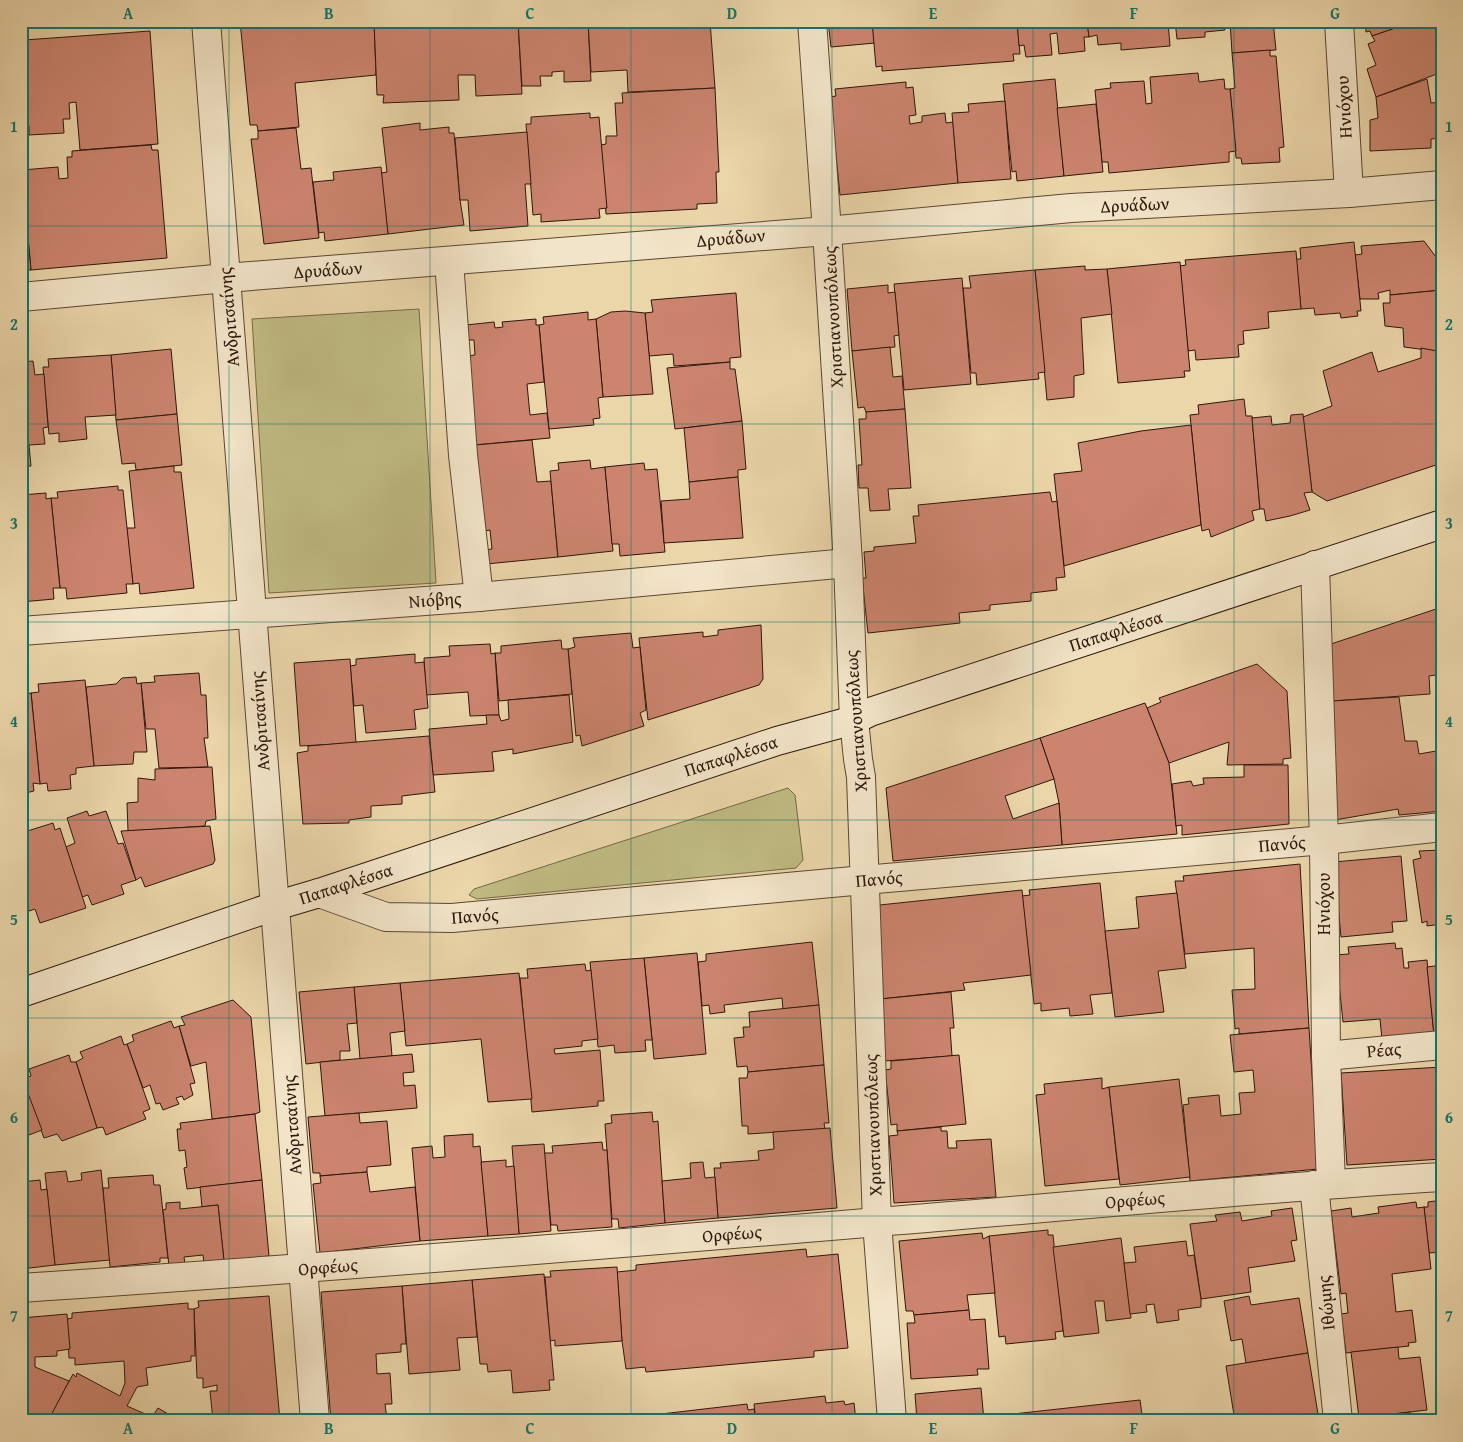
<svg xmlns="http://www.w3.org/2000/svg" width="1463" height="1442" viewBox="0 0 1463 1442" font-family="'Gentium Book Plus',serif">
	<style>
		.green { fill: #c0bb83; stroke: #766848 }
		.building { fill: #cc846f; stroke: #2d160c }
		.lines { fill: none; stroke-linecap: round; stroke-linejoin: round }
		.street-casing { stroke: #5c4634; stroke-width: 30 }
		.secondary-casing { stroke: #2d160c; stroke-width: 30 }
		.street { stroke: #f2e4c8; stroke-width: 28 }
		.secondary { stroke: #f2e4c8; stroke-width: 28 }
		.grid { fill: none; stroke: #0f766e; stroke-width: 1; stroke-opacity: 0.55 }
		.labels { text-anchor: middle; stroke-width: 5; stroke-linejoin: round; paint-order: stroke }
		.street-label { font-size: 18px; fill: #2d160c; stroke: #f2e4c8 }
		.neatline { fill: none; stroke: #0f766e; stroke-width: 2 }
		.grid-label { font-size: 16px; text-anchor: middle; font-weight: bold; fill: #0f766e }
	</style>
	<rect width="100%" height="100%" fill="#ebd6aa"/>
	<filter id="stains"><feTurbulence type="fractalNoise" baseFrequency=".004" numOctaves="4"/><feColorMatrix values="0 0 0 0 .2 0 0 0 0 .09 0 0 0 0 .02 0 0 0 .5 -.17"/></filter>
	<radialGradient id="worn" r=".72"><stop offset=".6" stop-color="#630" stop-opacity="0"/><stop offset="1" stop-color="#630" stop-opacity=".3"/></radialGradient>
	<!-- green -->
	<g class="green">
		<path d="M419 309 436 583 269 593 252 319Z"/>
		<path d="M788 788 795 795 803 860 796 868 477 899 469 895 474 889Z"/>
	</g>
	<!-- building -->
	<g class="building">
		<path d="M240 21H374L376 75 295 83 299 127 258 131 257 125H250Z"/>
		<path d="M374 21H518L522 94 476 96 475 75H458L459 100 383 103 384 95H377Z"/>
		<path d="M518 21H588L591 81 564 82V71L552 72V76H540L541 86H522Z"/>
		<path d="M588 21H710L715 88 628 92 627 70 591 72Z"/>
		<path d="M828 21H872L875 43 831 47Z"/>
		<path d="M872 21H1017L1020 54H1013L1014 61 882 71V66L876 67Z"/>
		<path d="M1017 21H1087L1089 37H1084L1085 51 1059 54 1057 33 1050 34 1052 55 1026 57 1024 45 1019 46Z"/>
		<path d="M1087 21H1168L1170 46 1121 50V43L1098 45 1097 35 1089 37Z"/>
		<path d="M1175 21H1224L1225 30 1205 32V37L1177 39Z"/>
		<path d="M1230 21H1273L1276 50 1232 53Z"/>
		<path d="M1365 21H1416L1372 36 1370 31 1366 32Z"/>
		<path d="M1416 21H1442V72L1376 97 1367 69 1376 65 1368 44 1375 41 1372 36Z"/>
		<path d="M150 31 158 144 80 150 76 102 69 103 70 119H63L64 133 29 135V126L23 127 21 94V47H25L24 40Z"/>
		<path d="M1270 50V56H1276L1284 147 1279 148 1280 162 1242 164 1241 158H1236L1230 89 1235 88 1232 53Z"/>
		<path d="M1198 73 1199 82 1224 79 1225 89H1230L1236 151 1229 152V162L1109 173 1108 162H1102L1095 90 1111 88 1110 83 1144 81 1146 104 1152 103 1150 77Z"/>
		<path d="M1055 79 1064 176 1017 181 1016 171 1012 172 1003 84Z"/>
		<path d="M1427 79 1431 103 1442 102V138L1431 139V148L1370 151V120L1378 118 1376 97Z"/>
		<path d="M906 82V88L913 87 916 115 909 116 910 124 922 122V116L945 113 946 123 953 122 958 183 840 195 830 97 836 96 835 89Z"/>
		<path d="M715 88 719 172H716L717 203 697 204V209L606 214 601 145 606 144V136H617L615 103H623L622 93Z"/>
		<path d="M1005 101 1011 179 958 183 952 113 969 112 968 104Z"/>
		<path d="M1096 104 1103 172 1064 176 1057 108Z"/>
		<path d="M590 113V118L599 117 607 208 599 209 600 218 541 222V214L533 215 526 124H531V117Z"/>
		<path d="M420 123V130L449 127V133H454L460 200 464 225 388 234 381 173 387 172 382 128Z"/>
		<path d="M296 128 301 169 311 168 319 238 264 244 251 139H258V131Z"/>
		<path d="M527 132 531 184H525L528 226 470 231 468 200H460L455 138Z"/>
		<path d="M151 145 152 150H158L167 258 31 270 22 170 58 167 59 179 68 178 67 157H72V151Z"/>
		<path d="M381 167 388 234 325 241 324 232 319 233 313 182 334 180 333 172Z"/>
		<path d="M21 170 31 270H21Z"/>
		<path d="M1424 241 1442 265V290L1390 295V290L1378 293 1379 299H1360L1355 255 1362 254 1361 246Z"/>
		<path d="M1354 242 1361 311H1357L1358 316 1341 318 1340 313 1315 315 1314 308 1301 309 1296 259H1301L1300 248Z"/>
		<path d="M1296 251 1301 309 1268 312 1269 328 1243 331 1244 344 1238 345 1239 357 1196 360 1195 350 1188 351 1180 266 1186 265 1185 260Z"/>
		<path d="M1180 262 1190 371H1184L1185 377 1118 383 1107 269Z"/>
		<path d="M1085 266V270L1107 269 1112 314 1081 318 1084 374 1074 376V397L1047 400 1035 270Z"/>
		<path d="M1035 270 1045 372 1038 373 1039 379 977 385 976 373H971L963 288H971L969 276Z"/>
		<path d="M962 278 971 384 904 390 894 284Z"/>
		<path d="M888 285V293L895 292 899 335 894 336 895 347 852 351 847 289Z"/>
		<path d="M1442 290V352L1404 347 1403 328 1385 326 1383 303H1390V295Z"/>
		<path d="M736 293 741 357 730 358V362L674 366 673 354 649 356 645 313 653 312 651 300Z"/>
		<path d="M625 311 645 313 653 394 603 397 596 319 611 312Z"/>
		<path d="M588 312V320L596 319 603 397 598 398 600 418 593 419 594 425 549 429 539 325 544 324 543 317Z"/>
		<path d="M536 319V325H539L544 382 527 384 530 415 547 413 550 438 475 445 466 356 475 355 474 340H467L466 325 494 322 495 328 503 327 502 322Z"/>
		<path d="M890 347 893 377 902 376 905 409 866 412 864 407 858 408 852 351Z"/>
		<path d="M1421 348 1442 352V463L1327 501 1312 492 1303 417 1332 406 1323 371 1372 352 1378 372 1421 358Z"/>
		<path d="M171 349 177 414 116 420 111 355Z"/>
		<path d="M111 355 116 415 85 417 87 439 59 442V433L49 434 43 367H49L48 359Z"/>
		<path d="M33 361 35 375 44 374 48 427 43 428 45 444 29 445 31 466 21 467V362Z"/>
		<path d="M730 362V369H735L742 421 675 429 667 368Z"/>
		<path d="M1244 399 1246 416H1252L1260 509 1252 511 1254 520 1211 537 1209 529 1202 531 1201 525 1190 415 1199 414 1198 405Z"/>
		<path d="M905 409 911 488 888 489 890 510 870 511 868 488H859L858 465H862L859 419H866V412Z"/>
		<path d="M177 414 182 465 136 470 135 463 122 464 116 420Z"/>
		<path d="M1303 414 1312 492 1304 493 1310 510 1290 516 1266 521 1264 509H1260L1252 418 1271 416 1272 425 1290 423 1291 415Z"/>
		<path d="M742 421 746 469 738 470V477L689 482 684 428Z"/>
		<path d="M1191 425 1201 525 1064 566 1054 474 1082 471 1078 443 1141 431Z"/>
		<path d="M532 440 537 482 551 481 558 557 486 564 485 550 492 549 490 530 483 531 475 445Z"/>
		<path d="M590 460 591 469 605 467 613 551 558 557 550 471 559 470 558 463Z"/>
		<path d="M644 463 645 470 657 469 665 552 620 556 619 544H612L605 467Z"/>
		<path d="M174 466V472H181L194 588 140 594 139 583 133 584 126 528H135L129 471Z"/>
		<path d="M738 477 743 538 664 543 661 501 690 499 689 482Z"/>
		<path d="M118 486V490H123L133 584H126L127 593 67 599 66 588H60L51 498H58L57 492Z"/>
		<path d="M1050 492 1052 502 1057 501 1065 577 1056 578 1057 590 1031 593V601L990 605V610L959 613 960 623 868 633 862 578H866L864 552 874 551V547L916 543 913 516H919L918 505Z"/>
		<path d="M46 493V499L51 498 60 588H53L54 599 21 602V495Z"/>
		<path d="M1442 607V674L1429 676 1430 694 1332 701 1328 645Z"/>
		<path d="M761 625 763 679 759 685 648 720 639 638 703 632V637L718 635V630Z"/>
		<path d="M631 633 633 648 640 647 646 710 640 713 644 726 582 746 580 735 576 736 568 649 575 647 573 638Z"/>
		<path d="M561 640 562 649H568L572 694 499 701 495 653H501V646Z"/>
		<path d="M490 644 491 654 495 653 499 715 470 716 468 692 426 695 424 658 450 656 449 646Z"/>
		<path d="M415 654V663L424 662 428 708 414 710 416 729 366 733 363 705 354 706 350 666 356 665V659Z"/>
		<path d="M350 659 356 743 300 746 294 663Z"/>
		<path d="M1257 664 1287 691 1291 758 1283 759V764L1227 765 1229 742 1169 763 1147 708 1161 702 1159 698Z"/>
		<path d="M199 673 201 695H206L208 738H204L208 767 159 768 155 729H146L141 683 155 682 154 676Z"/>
		<path d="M136 677 137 684 141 683 147 752H134L133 764 94 766 86 687 116 684 122 678Z"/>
		<path d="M85 680 94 766 76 768V774L70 775 71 789 48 791 47 783 40 784 31 693 39 692 38 684Z"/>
		<path d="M26 683V694L31 693 40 784 33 783 34 791 21 794V684Z"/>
		<path d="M569 695 573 742 513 754V749L492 752 494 771 433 775 429 729 487 724 486 715H499L501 721 509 719 508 700Z"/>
		<path d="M1399 697 1405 741H1417L1419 754 1442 750V811L1399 815 1398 809 1335 820 1332 701Z"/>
		<path d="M1145 703 1169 763 1177 834 1062 845 1059 803 1054 779 1040 738Z"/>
		<path d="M429 736 435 792 402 796V804L371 806V817L349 820V823L303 824 297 753 308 751V746Z"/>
		<path d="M1040 738 1054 779 1005 796 1013 819 1059 803 1062 845 893 861 886 788Z"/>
		<path d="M1244 765H1288L1289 824 1182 835V825L1176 826 1172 784 1191 781 1193 786 1204 784 1203 778 1244 777Z"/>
		<path d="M212 767 216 819 206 821 205 826 128 831 127 803 138 802V778L155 780V769Z"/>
		<path d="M87 811 89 816 106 811 118 844 123 843 136 880 121 885 124 894 92 905 88 895 82 897 66 847 75 843 67 818Z"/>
		<path d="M53 823 55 830 60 828 86 908 40 923 35 909 29 911 21 888V833Z"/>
		<path d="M210 826 215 860 213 864 145 887 141 877 136 880 121 831Z"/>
		<path d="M1442 850V924L1427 926V921L1422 923 1413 860 1421 858 1419 851Z"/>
		<path d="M1401 856 1407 921 1392 922 1393 932 1341 937 1334 862Z"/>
		<path d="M1300 864 1309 1028 1239 1034V1028L1235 1029 1232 990 1255 989 1254 948 1185 954 1175 881H1184L1183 876Z"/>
		<path d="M1100 883 1112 993 1090 995 1093 1014 1070 1016 1069 1008 1041 1011V1003L1034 1004 1022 896 1030 895 1029 890Z"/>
		<path d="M21 888 29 911 23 913 27 925 21 927Z"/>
		<path d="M1022 890 1031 975 963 983 965 990 880 999 870 906Z"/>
		<path d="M1177 893 1186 968 1158 971 1164 1012 1115 1017 1105 931 1139 928 1136 897Z"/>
		<path d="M812 942 819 1005 783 1009 782 998 724 1005 725 1012 710 1014 709 1005 702 1006 698 962 706 961V954Z"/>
		<path d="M1395 943 1396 949 1402 948 1404 968H1409L1408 962 1427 960 1434 1035 1382 1040 1380 1019 1343 1022 1336 955 1349 954 1348 947Z"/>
		<path d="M697 953 706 1054 654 1059 644 958Z"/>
		<path d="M644 958 652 1040H645L646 1051 615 1053 614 1045 598 1047 590 962Z"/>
		<path d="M585 964 586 971 591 970 598 1039 582 1041V1046L554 1049 555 1054 600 1050 604 1101H598V1106L532 1112 520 978H528L527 969Z"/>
		<path d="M1442 965V1034L1434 1035 1427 967Z"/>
		<path d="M519 973 532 1099 488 1102 481 1039 406 1046 400 983Z"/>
		<path d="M400 983 405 1031 390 1033 392 1056 360 1059 354 987Z"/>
		<path d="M354 987 357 1023 347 1024 350 1051H340V1060L306 1064 299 992Z"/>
		<path d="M951 992 954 1028H950L952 1056 884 1061 880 999Z"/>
		<path d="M233 1000 251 1017 260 1112 255 1114 212 1119 206 1062 191 1066 179 1026 185 1025 181 1017Z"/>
		<path d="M819 1005 824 1065 748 1072 747 1066 737 1067 734 1038 744 1037 743 1027H750L749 1012Z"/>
		<path d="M171 1021 174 1028 179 1026 195 1083 190 1084 193 1095 184 1100 182 1096 176 1098 179 1104 163 1110 160 1103 156 1104 150 1085 143 1088 127 1044 134 1041 132 1035Z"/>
		<path d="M1309 1028 1318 1169 1190 1181 1183 1105 1189 1104 1188 1098 1219 1095 1221 1116 1241 1114 1239 1093 1255 1092 1253 1070 1234 1072 1230 1035Z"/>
		<path d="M121 1036 124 1045 127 1044 150 1109 143 1112 146 1119 106 1135 103 1127 97 1128 76 1062 83 1058 80 1052Z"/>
		<path d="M412 1054 414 1072 403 1073 404 1086 415 1085 417 1108 325 1116 320 1062Z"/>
		<path d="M69 1055 71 1062H76L97 1128 62 1141 57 1134 44 1138 22 1079 31 1076 29 1069Z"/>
		<path d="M959 1055 966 1124 897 1131V1124L891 1125 885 1070 891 1069V1061Z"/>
		<path d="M824 1065 829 1123H824L825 1129 748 1134V1126H742L739 1078H747L748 1072Z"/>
		<path d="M1442 1067V1159L1347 1165 1341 1073Z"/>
		<path d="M21 1075 42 1130 21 1138Z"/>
		<path d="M1102 1078V1089L1109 1087 1119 1179 1045 1186 1036 1095 1045 1094 1044 1084Z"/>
		<path d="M1179 1079 1190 1177 1120 1185 1109 1087Z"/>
		<path d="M652 1112 653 1122 658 1121 665 1223 619 1228 618 1219H612L605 1124 612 1123 611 1115Z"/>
		<path d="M359 1113 360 1123 387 1121 391 1165 367 1167V1172L320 1176V1173H313L308 1117Z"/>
		<path d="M255 1114 262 1180 187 1189 184 1168 187 1167 185 1150 179 1151 177 1129H181L180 1123Z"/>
		<path d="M941 1127V1131H947L948 1148H957L956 1141 991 1139 996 1197 894 1203 889 1136 898 1135 897 1131Z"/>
		<path d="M830 1128 837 1208 718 1218 714 1168H721L720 1163 759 1160 758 1151 774 1149 773 1132Z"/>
		<path d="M473 1134V1147L480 1146 488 1236 420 1241 412 1148 432 1146 433 1158 445 1157 444 1136Z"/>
		<path d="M602 1142 603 1150H607L612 1227 558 1231 557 1225H551L544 1153H553L552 1146Z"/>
		<path d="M544 1144 551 1231 519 1234 512 1146Z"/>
		<path d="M506 1160V1167L514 1166 519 1234 488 1236 481 1162Z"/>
		<path d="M703 1162 705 1178 715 1177 718 1218 665 1223 662 1181 691 1178 690 1163Z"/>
		<path d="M101 1170 110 1260 55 1265 45 1173 66 1171 68 1182 82 1180 81 1173Z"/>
		<path d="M367 1172 370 1192 415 1187 420 1241 320 1253 313 1184 321 1183 320 1176Z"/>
		<path d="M153 1175 154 1185H160L168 1258H160V1262L110 1267 103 1188H109L108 1178Z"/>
		<path d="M40 1180 41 1190 47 1189 55 1265 21 1269V1182Z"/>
		<path d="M262 1180 269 1256 224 1261 218 1205 202 1207 200 1187Z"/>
		<path d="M1442 1200V1252L1429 1253 1424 1207H1428V1202Z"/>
		<path d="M180 1202V1209L218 1205 224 1261 204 1263 203 1255 184 1257 185 1264 169 1266 163 1210 166 1209V1203Z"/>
		<path d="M1416 1202 1417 1208 1424 1207 1431 1269 1392 1274 1396 1312 1412 1310 1416 1342 1408 1343 1409 1346 1346 1353 1341 1314 1348 1313 1346 1293 1341 1294 1331 1211 1351 1208 1352 1217 1379 1213 1378 1207Z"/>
		<path d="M1292 1208 1297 1240 1291 1241 1295 1261 1248 1268 1251 1292 1201 1299 1190 1224 1217 1221 1215 1215 1240 1212 1242 1221 1272 1216 1271 1211Z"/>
		<path d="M1048 1230V1235H1053L1063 1331 1055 1332 1056 1339 1006 1344 1005 1336 999 1337 989 1236Z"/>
		<path d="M982 1233 983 1239 989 1236 995 1293 967 1295 969 1310 914 1315 913 1311H906L899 1241Z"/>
		<path d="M1121 1238 1131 1318 1106 1321 1104 1301H1095L1099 1333 1064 1337 1053 1247Z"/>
		<path d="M1186 1241 1188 1256 1194 1255 1201 1299V1307L1178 1310 1179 1320 1157 1323 1154 1304 1146 1305 1147 1312 1130 1314 1124 1263 1136 1262 1134 1247Z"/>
		<path d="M806 1249 807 1257 838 1254 848 1348 814 1351V1357L646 1372 645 1367 626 1369 622 1341 617 1272 636 1270V1265Z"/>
		<path d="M617 1267 622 1341 555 1346V1340L550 1341 545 1277H551L550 1271Z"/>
		<path d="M544 1274 554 1380H549L550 1390 513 1393 511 1370 488 1372 487 1364H480L472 1280Z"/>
		<path d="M472 1280 477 1337 457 1338 460 1370 409 1374 402 1286Z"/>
		<path d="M402 1286 406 1344H401V1352L376 1354 377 1374 390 1373 392 1404H385L387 1420 331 1421 321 1292Z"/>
		<path d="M269 1296 280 1421H213L210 1391H217V1385L203 1388V1378H197L194 1309 199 1307 198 1301Z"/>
		<path d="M1249 1296 1251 1305 1299 1298 1308 1353 1246 1363 1242 1339 1231 1341 1224 1301Z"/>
		<path d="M188 1303V1309H194L195 1356H191V1361L146 1368 148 1385 137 1387 127 1406 152 1417 158 1408 180 1421H52L49 1418 73 1374 76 1377 77 1373 120 1396 125 1383 124 1361 75 1365V1358H69L67 1319 72 1318V1313Z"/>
		<path d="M969 1310 970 1320 985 1319 989 1369H977L978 1375 911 1379 907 1323H915L914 1315Z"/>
		<path d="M67 1314 70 1349 57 1351V1356L35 1357V1367L69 1381 48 1421H40L21 1410V1318Z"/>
		<path d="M1398 1347 1399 1359 1420 1357 1427 1410 1359 1418 1351 1352Z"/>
		<path d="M1308 1353 1318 1414 1276 1421H1235L1226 1366Z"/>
		<path d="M981 1388 984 1421H917L915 1394Z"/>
		<path d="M825 1396 826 1403 844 1401 845 1405 854 1403 856 1421H756L754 1404Z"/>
		<path d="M1140 1400 1143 1421H1004V1415Z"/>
		<path d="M747 1404 748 1410 754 1409 756 1421H631L635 1420V1417Z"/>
		<path d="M1410 1412 1411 1421H1356L1355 1419 1359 1418Z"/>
		<path d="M1318 1414 1319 1421H1276Z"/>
	</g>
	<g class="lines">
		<defs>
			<g id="street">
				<path d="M206 21 315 1421"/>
				<path d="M812 21 827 231 848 563 854 720 858 759 861 777 877 1222 892 1421"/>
				<path d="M1339 21 1349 193"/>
				<path d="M449 261 463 455 479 597"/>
				<path d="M21 297 226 278 827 231 1071 208 1349 193 1442 185"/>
				<path d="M1315 565 1324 840 1326 1056 1331 1183"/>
				<path d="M21 631 479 597 848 563"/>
				<path d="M319 893 386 917 452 918 864 880 1324 840 1442 827"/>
				<path d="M1326 1056 1442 1045"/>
				<path d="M1314 1185 1338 1421"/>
				<path d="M21 1288C307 1269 593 1246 878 1222 1066 1207 1254 1188 1442 1177"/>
			</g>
			<path id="secondary" d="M21 993 275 906 319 893 777 741 854 720 870 712 1442 524"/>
		</defs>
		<!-- street casing -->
		<use href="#street" class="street-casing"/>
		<!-- secondary casing -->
		<use href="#secondary" class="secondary-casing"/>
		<!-- street -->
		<use href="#street" class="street"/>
		<!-- secondary -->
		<use href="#secondary" class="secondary"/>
	</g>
	<!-- grid -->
	<path class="grid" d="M229 21V1421M430 21V1421M631 21V1421M832 21V1421M1033 21V1421M1234 21V1421M21 226H1442M21 424H1442M21 622H1442M21 820H1442M21 1018H1442M21 1216H1442"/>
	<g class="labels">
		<!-- street labels -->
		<g class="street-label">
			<text transform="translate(1344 107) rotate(-93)" y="6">Ηνιόχου</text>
			<text transform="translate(1135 205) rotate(-3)" y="6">Δρυάδων</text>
			<text transform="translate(731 238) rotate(-5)" y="6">Δρυάδων</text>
			<text transform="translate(328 270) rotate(-4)" y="6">Δρυάδων</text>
			<text transform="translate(229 317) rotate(-95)" y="6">Ανδριτσαίνης</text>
			<text transform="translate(833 317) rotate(-93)" y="6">Χριστιανουπόλεως</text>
			<text transform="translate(435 600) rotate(-4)" y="6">Νιόβης</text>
			<text transform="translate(1116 631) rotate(-18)" y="6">Παπαφλέσσα</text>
			<text transform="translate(260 721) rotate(-94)" y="6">Ανδριτσαίνης</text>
			<text transform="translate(856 721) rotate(-94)" y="6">Χριστιανουπόλεως</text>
			<text transform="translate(731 756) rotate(-18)" y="6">Παπαφλέσσα</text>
			<text transform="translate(1282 844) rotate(-5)" y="6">Πανός</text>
			<text transform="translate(879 879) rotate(-5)" y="6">Πανός</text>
			<text transform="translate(346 884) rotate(-18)" y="6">Παπαφλέσσα</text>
			<text transform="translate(1324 904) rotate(-90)" y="6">Ηνιόχου</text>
			<text transform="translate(475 916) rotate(-4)" y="6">Πανός</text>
			<text transform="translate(1384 1050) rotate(-5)" y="6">Ρέας</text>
			<text transform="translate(292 1125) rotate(-94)" y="6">Ανδριτσαίνης</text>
			<text transform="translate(873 1125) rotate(-92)" y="6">Χριστιανουπόλεως</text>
			<text transform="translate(1135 1200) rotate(-5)" y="6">Ορφέως</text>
			<text transform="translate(732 1234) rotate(-5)" y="6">Ορφέως</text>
			<text transform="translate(328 1267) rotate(-5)" y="6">Ορφέως</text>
			<text transform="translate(1326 1303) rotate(-96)" y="6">Ιθώμης</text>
		</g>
	</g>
	<!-- margin -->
	<rect width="1463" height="1442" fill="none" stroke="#ebd6aa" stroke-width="55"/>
	<rect x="28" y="28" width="1408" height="1386" class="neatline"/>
	<g class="grid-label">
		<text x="128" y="19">A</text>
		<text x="329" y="19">B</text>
		<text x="530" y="19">C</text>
		<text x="732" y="19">D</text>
		<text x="933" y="19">E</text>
		<text x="1134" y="19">F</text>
		<text x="1335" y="19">G</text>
		<text x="14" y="132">1</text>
		<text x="1449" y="132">1</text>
		<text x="14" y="330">2</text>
		<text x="1449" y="330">2</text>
		<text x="14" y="529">3</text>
		<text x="1449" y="529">3</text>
		<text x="14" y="727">4</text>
		<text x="1449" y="727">4</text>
		<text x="14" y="925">5</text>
		<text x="1449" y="925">5</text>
		<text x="14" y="1123">6</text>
		<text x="1449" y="1123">6</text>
		<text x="14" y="1321">7</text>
		<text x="1449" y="1321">7</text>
		<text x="128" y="1434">A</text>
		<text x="329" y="1434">B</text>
		<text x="530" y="1434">C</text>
		<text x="732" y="1434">D</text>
		<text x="933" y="1434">E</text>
		<text x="1134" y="1434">F</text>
		<text x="1335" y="1434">G</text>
	</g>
	<rect width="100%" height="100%" filter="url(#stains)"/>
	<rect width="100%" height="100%" fill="url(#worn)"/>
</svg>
